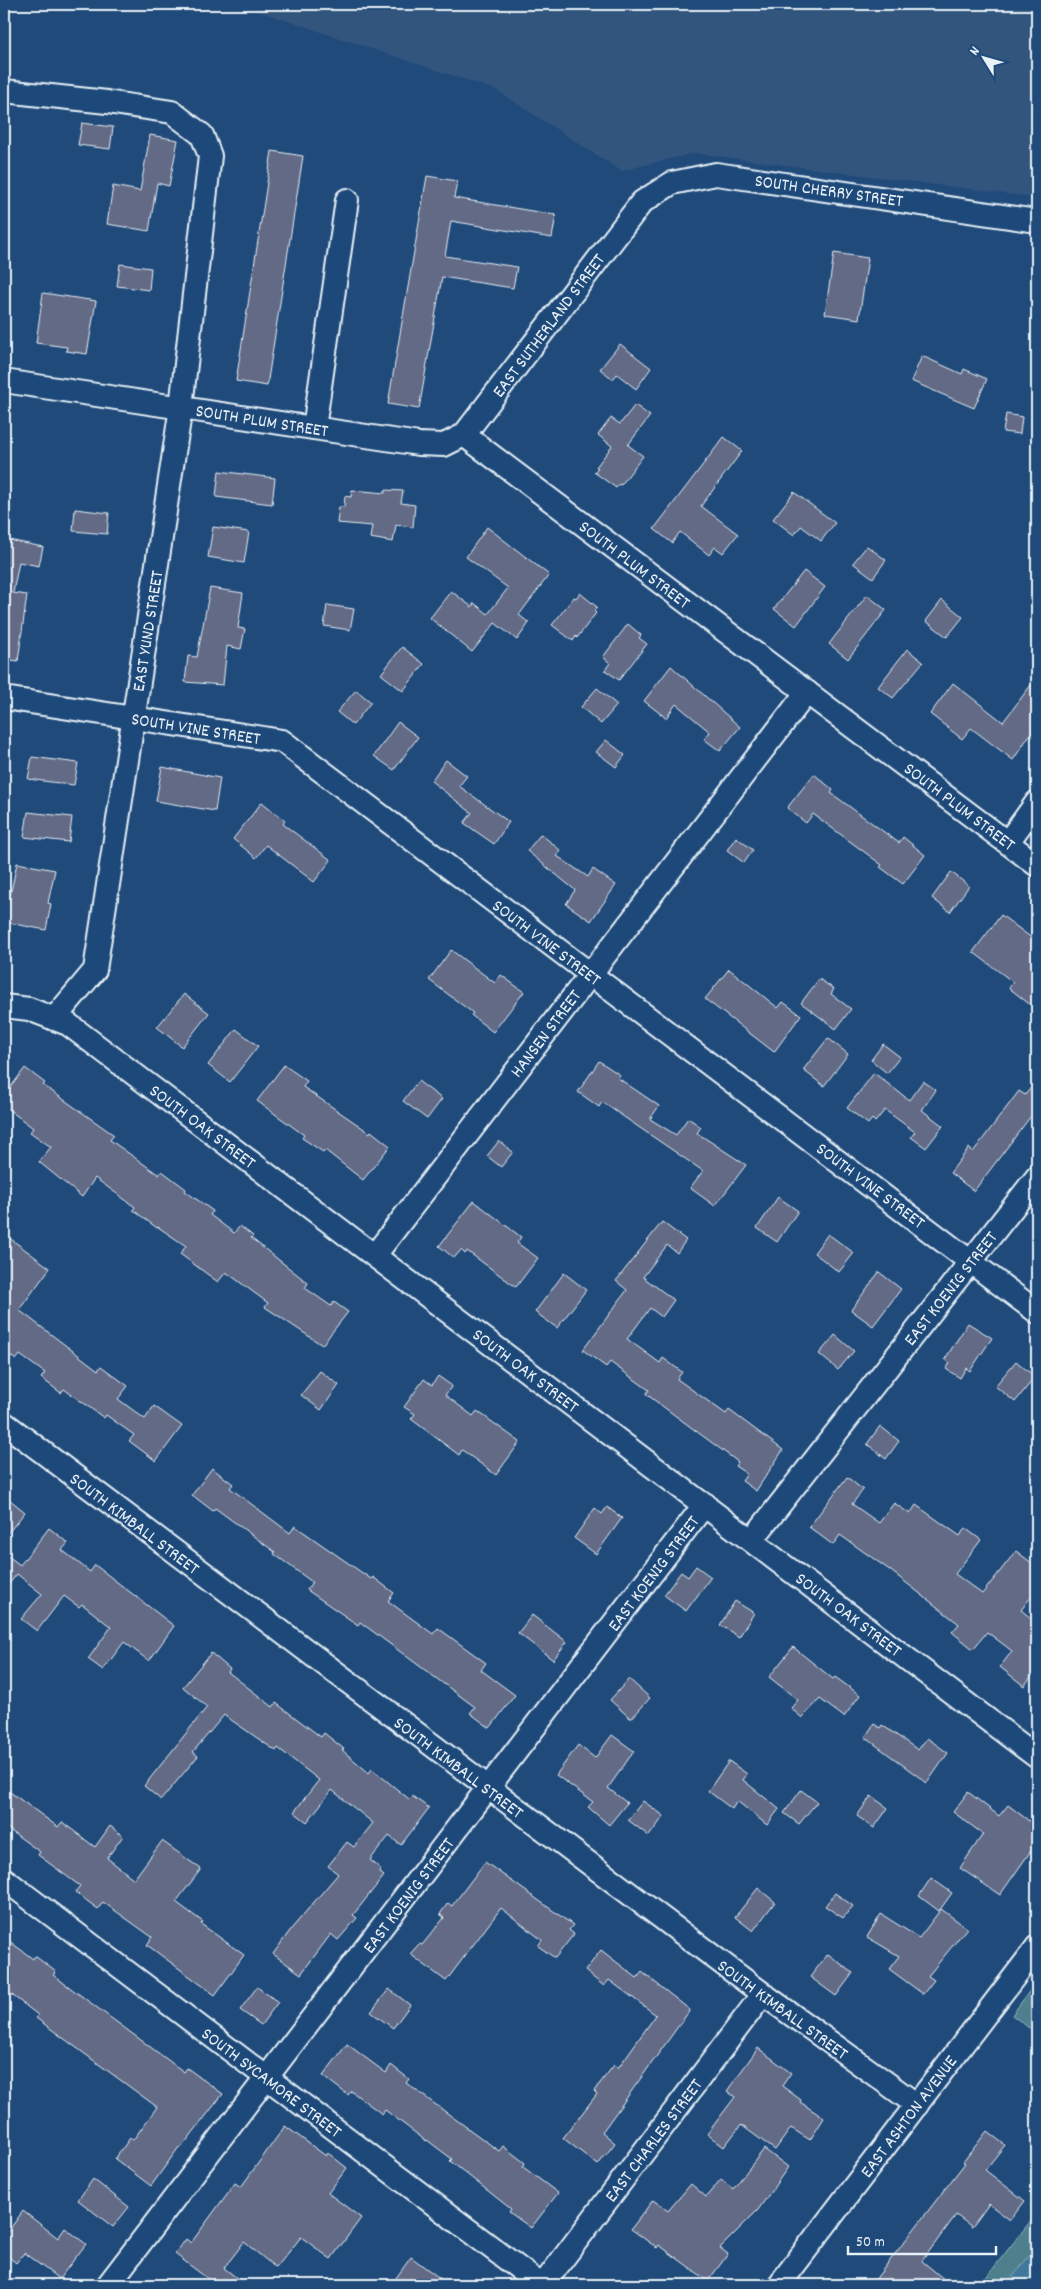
<svg xmlns="http://www.w3.org/2000/svg" width="1041" height="2289" viewBox="0 0 1041 2289" font-family="Dekko,sans-serif">
	<style>
		.built { fill: #33547e }
		.green { fill: #4d808c; stroke: #9ab8c2 }
		.water { fill: #40779c; stroke: #83a8c1 }
		.building { fill: #636b86; stroke: #e8f1f8 }
		.lines { fill: none; stroke-linecap: round; stroke-linejoin: round }
		.minor-casing { stroke: #e8f1f8; stroke-width: 26 }
		.minor { stroke: #1f4a7a; stroke-width: 22 }
		.labels { text-anchor: middle; stroke-width: 4; stroke-linejoin: round; paint-order: stroke }
		.street-label { font-size: 18px; fill: #e8f1f8; stroke: #1f4a7a }
	</style>
	<rect width="100%" height="100%" fill="#1f4a7a"/>
	<filter id="ink" filterUnits="userSpaceOnUse"><feTurbulence type="fractalNoise" baseFrequency=".02" numOctaves="2"/><feDisplacementMap in="SourceGraphic" scale="10" xChannelSelector="R" yChannelSelector="G"/><feConvolveMatrix kernelMatrix="1 2 1 2 8 2 1 2 1" color-interpolation-filters="sRGB"/></filter>
	<g filter="url(#ink)">
		<!-- built -->
		<path class="built" d="M237 4H1037V198L694 153 621 171 496 90Z"/>
		<!-- green -->
		<g class="green">
			<path d="M1037 1981V2034L1012 2015Z"/>
			<path d="M1037 2213V2285H980Z"/>
		</g>
		<!-- water -->
		<path class="water" d="M1037 2246V2285H1006L1007 2284Z"/>
		<!-- building -->
		<g class="building">
			<path d="M82 123 113 127 110 149 78 145Z"/>
			<path d="M150 135 178 140 169 186 157 183 149 231 107 224 113 186 140 191Z"/>
			<path d="M272 151 303 156 267 386 236 381Z"/>
			<path d="M427 176 457 181 454 198 556 215 552 238 451 221 445 256 517 267 513 288 442 277 419 409 388 404Z"/>
			<path d="M834 253 868 258 859 319 825 314Z"/>
			<path d="M120 264 151 268 149 290 117 286Z"/>
			<path d="M43 293 96 301 87 354 66 351 67 347 36 343Z"/>
			<path d="M620 344 651 368 636 389 617 374 613 379 600 369Z"/>
			<path d="M922 356 962 374 964 369 987 379 974 408 911 381Z"/>
			<path d="M635 405 650 416 628 445 643 456 621 485 619 484 616 488 594 472 598 468 596 467 612 446 598 435 611 418 620 424Z"/>
			<path d="M1006 414 1022 417 1020 434 1003 432Z"/>
			<path d="M724 437 742 451 701 506 738 534 723 553 715 547 709 555 680 532 672 543 654 529Z"/>
			<path d="M219 471 275 478 272 504 216 497Z"/>
			<path d="M352 490 385 493V490L403 491 401 503 415 505 413 527 396 525 393 542 370 538 372 526 337 523 339 507H344L345 496 351 497Z"/>
			<path d="M794 492 835 523 821 541 801 526 794 535 773 519Z"/>
			<path d="M75 509 109 513 107 534 73 531Z"/>
			<path d="M213 527 249 532 244 563 208 557Z"/>
			<path d="M487 527 549 575 519 615 529 623 517 640 495 623 472 652 430 618 451 591 472 607 474 603 488 614 508 588 466 557Z"/>
			<path d="M4 539 43 547 39 566 19 562 13 593 27 595 18 661 4 659Z"/>
			<path d="M867 546 886 560 873 578 853 563Z"/>
			<path d="M804 571 825 587 796 626 774 609Z"/>
			<path d="M210 588 243 593 238 628 245 629 241 649 227 646 223 685 185 682 188 656 197 657Z"/>
			<path d="M580 593 597 607 594 611 596 613 577 638 576 636 573 641 552 625 574 597 576 598Z"/>
			<path d="M867 595 886 610 848 659 829 644Z"/>
			<path d="M942 600 963 617 947 637 926 621Z"/>
			<path d="M327 605 354 609 350 630 324 626Z"/>
			<path d="M628 624 641 635 639 638 647 644 619 680 605 670 610 663 603 657Z"/>
			<path d="M402 647 424 664 403 691 381 674Z"/>
			<path d="M907 649 923 662 893 698 878 687Z"/>
			<path d="M671 666 740 727 720 751 704 739 710 732 676 704 666 718 644 701Z"/>
			<path d="M1037 677V724L1013 760 971 728 962 739 930 714 953 683 1003 722Z"/>
			<path d="M597 688 617 705 601 724 581 707Z"/>
			<path d="M356 690 371 702 353 725 337 712Z"/>
			<path d="M398 722 418 737 394 770 374 756Z"/>
			<path d="M606 740 625 755 616 767 596 752Z"/>
			<path d="M32 757 78 763 74 785 28 779Z"/>
			<path d="M446 760 467 776 459 786 509 822 494 844 464 823 472 813 431 781Z"/>
			<path d="M162 767 220 778 215 811 156 801Z"/>
			<path d="M814 774 833 790 831 793 899 843 903 837 925 855 903 884 880 867 882 865 813 814 806 823 787 808Z"/>
			<path d="M262 802 285 821 283 824 331 860 314 882 266 845 256 858 233 839Z"/>
			<path d="M28 812 72 817 69 842 24 837Z"/>
			<path d="M541 834 561 851 557 856 588 877 593 869 616 885 591 921 566 904 575 890 527 851Z"/>
			<path d="M736 837 753 850 744 863 727 850Z"/>
			<path d="M17 863 55 870 48 903 51 904 46 930 4 922V895L10 896Z"/>
			<path d="M951 872 969 886 950 912 932 898Z"/>
			<path d="M1001 915 1037 942V1010L1009 988 1013 982 973 952Z"/>
			<path d="M451 950 495 983 501 975 524 992 493 1032 471 1015 473 1013 429 980Z"/>
			<path d="M729 969 778 1008 783 1002 801 1015 774 1052 705 999Z"/>
			<path d="M819 979 834 989 831 994 851 1009 836 1029 801 1003Z"/>
			<path d="M184 994 209 1013 182 1047 157 1027Z"/>
			<path d="M236 1029 258 1046 230 1082 208 1065Z"/>
			<path d="M828 1038 848 1054 824 1086 803 1070Z"/>
			<path d="M883 1044 900 1057 887 1073 871 1060Z"/>
			<path d="M599 1061 620 1075 618 1078 659 1106 650 1119 676 1135 688 1118 701 1127 697 1133 746 1165 715 1206 690 1188 703 1171 602 1102 599 1107 578 1092Z"/>
			<path d="M284 1065 307 1081 303 1087 370 1133 371 1131 390 1146 363 1180 325 1150 323 1152 302 1138 304 1135 257 1101Z"/>
			<path d="M25 1068 45 1083 43 1085 114 1135 110 1140 159 1175 162 1171 186 1189 185 1191 213 1211 210 1215 234 1233 240 1226 253 1236 251 1238 308 1283 305 1288 331 1306 334 1302 348 1312 322 1345 265 1307 268 1303 226 1272 218 1282 180 1254 186 1246 158 1227 157 1228 133 1210 135 1207 95 1178 82 1197 39 1162 51 1147 30 1132 33 1128 4 1106V1096Z"/>
			<path d="M874 1073 909 1100 923 1081 936 1090 922 1110 943 1126 926 1148 911 1137 915 1132 885 1110 875 1122 872 1119 868 1124 847 1108Z"/>
			<path d="M1037 1080V1108L974 1191 950 1173 969 1148 973 1152 1019 1091 1025 1095Z"/>
			<path d="M418 1081 442 1099 427 1119 403 1101Z"/>
			<path d="M499 1141 513 1152 501 1167 487 1156Z"/>
			<path d="M778 1197 798 1211 777 1242 757 1228Z"/>
			<path d="M474 1201 521 1237 517 1243 538 1258 516 1287 467 1251 465 1254 461 1250 454 1258 439 1246Z"/>
			<path d="M662 1222 686 1240 677 1253 667 1245 643 1277 674 1300 662 1317 650 1308 627 1339 660 1363 663 1358 682 1372 677 1379 726 1414 729 1410 783 1450 756 1491 742 1481 747 1474 735 1466 738 1462 646 1394 649 1390 610 1362 606 1367 583 1350 627 1290 616 1281Z"/>
			<path d="M4 1234 50 1268 19 1310 98 1370 101 1366 128 1386 118 1399 145 1419 154 1406 182 1426 156 1461 129 1441 134 1435 106 1415 104 1418 64 1389 61 1393 41 1378 45 1373 20 1355 16 1360 4 1351Z"/>
			<path d="M828 1234 854 1253 839 1272 814 1253Z"/>
			<path d="M879 1272 901 1289 873 1326 851 1310Z"/>
			<path d="M564 1273 586 1290 557 1328 535 1312Z"/>
			<path d="M968 1323 992 1338 970 1371 966 1368 960 1378 946 1369 950 1363 945 1359Z"/>
			<path d="M835 1335 854 1351 838 1370 819 1354Z"/>
			<path d="M1016 1361 1035 1377 1015 1402 995 1386Z"/>
			<path d="M320 1371 339 1385 321 1410 301 1395Z"/>
			<path d="M438 1376 452 1386 445 1395 473 1416 477 1411 520 1442 496 1475 462 1450 459 1455 411 1419 415 1414 404 1407 424 1379 432 1385Z"/>
			<path d="M880 1426 899 1441 886 1459 867 1444Z"/>
			<path d="M212 1468 233 1484 230 1488 290 1533 295 1526 371 1579 373 1577 394 1593 388 1601 433 1634 438 1628 486 1663 481 1670 515 1695 490 1728 470 1713 475 1707 360 1622 358 1625 307 1590 312 1582 274 1554 275 1552 215 1508 213 1511 192 1495Z"/>
			<path d="M847 1477 863 1490 852 1504 879 1523 894 1503 910 1514 916 1505 960 1536 965 1528 981 1540 955 1574 982 1594 1016 1551 1037 1567V1589L1021 1610 1037 1623V1669L1024 1686 1000 1667 1012 1651 987 1632 973 1649 952 1632 959 1624 891 1571 840 1535 833 1545 809 1527Z"/>
			<path d="M4 1495 25 1512 4 1538Z"/>
			<path d="M607 1507 622 1518 596 1554 574 1538 595 1508 602 1514Z"/>
			<path d="M49 1528 68 1543 62 1550 90 1572 95 1565 174 1626 149 1661 124 1642 103 1670 88 1659 111 1627 82 1604 79 1607 64 1596 37 1631 21 1619 42 1594 17 1574 4 1590V1553L20 1565Z"/>
			<path d="M696 1566 711 1577 686 1611 664 1595 681 1572 688 1577Z"/>
			<path d="M735 1601 754 1613 739 1637 720 1625Z"/>
			<path d="M532 1615 567 1642 553 1660 518 1633Z"/>
			<path d="M793 1647 833 1679 835 1677 860 1695 844 1717 820 1699 802 1718 791 1708 798 1700 769 1677Z"/>
			<path d="M211 1653 230 1669 228 1672 273 1707 276 1703 321 1737 324 1733 344 1749 342 1750 369 1773 372 1769 409 1799 412 1796 429 1808 401 1845 389 1836 370 1860 381 1869 379 1872 384 1876 353 1915 357 1918 338 1940 331 1934 301 1974 273 1954 292 1928 338 1874 328 1866 347 1842 354 1847 373 1823 332 1790 307 1822 294 1812 319 1780 278 1748 276 1751 224 1715 193 1752 198 1756 161 1800 144 1786 207 1707 183 1687Z"/>
			<path d="M629 1679 650 1698 631 1719 610 1700Z"/>
			<path d="M874 1724 880 1728 882 1725 918 1750 927 1738 948 1753 927 1783 865 1737Z"/>
			<path d="M612 1735 634 1751 608 1788 627 1803 609 1825 588 1807 593 1802 556 1775 578 1745 595 1758Z"/>
			<path d="M729 1761 747 1774 743 1780 779 1809 767 1825 737 1801 732 1809 708 1791Z"/>
			<path d="M801 1790 817 1802 799 1824 784 1813Z"/>
			<path d="M10 1792 58 1827 62 1822 95 1847 110 1826 123 1836 107 1858 134 1879 162 1841 201 1869 176 1902 203 1922 201 1924 244 1955 215 1995 147 1945 152 1937 103 1902 98 1909 75 1892 80 1886 38 1855 40 1852 4 1826V1801Z"/>
			<path d="M968 1792 999 1816 1008 1805 1037 1827V1842L1000 1895 960 1868 983 1834 953 1812Z"/>
			<path d="M871 1796 888 1808 874 1828 857 1816Z"/>
			<path d="M643 1801 664 1816 649 1836 628 1820Z"/>
			<path d="M485 1862 573 1925 569 1930 574 1934 555 1958 538 1946 542 1940 501 1908 446 1981 410 1954 419 1944 422 1945 444 1918 440 1914 448 1903 452 1906Z"/>
			<path d="M931 1878 952 1893 939 1911 919 1896Z"/>
			<path d="M758 1888 775 1902 753 1931 735 1917Z"/>
			<path d="M835 1893 853 1906 843 1918 825 1906Z"/>
			<path d="M941 1909 967 1928 928 1976 934 1980 923 1994 889 1969 899 1956 867 1937 881 1914 919 1938Z"/>
			<path d="M4 1937 33 1959 35 1956 56 1972 53 1975 184 2072 187 2068 223 2094 181 2148 179 2147 151 2186 115 2159 130 2138 133 2140 157 2107 36 2018 38 2015 4 1989Z"/>
			<path d="M601 1950 637 1978 642 1972 690 2010 602 2132 615 2143 598 2165 563 2138 597 2094 594 2091 614 2065 618 2068 656 2015 609 1980 604 1986 585 1971Z"/>
			<path d="M828 1954 853 1973 836 1996 810 1977Z"/>
			<path d="M257 1987 278 2002 261 2025 240 2010Z"/>
			<path d="M389 1989 410 2005 393 2028 371 2012Z"/>
			<path d="M347 2044 386 2073 391 2065 409 2079 406 2083 499 2151 503 2146 525 2163 523 2167 558 2193 531 2228 509 2212 511 2209 450 2161 452 2159 427 2140 426 2141 385 2110 382 2114 351 2091 348 2095 323 2076Z"/>
			<path d="M758 2048 791 2073 782 2086 801 2100 800 2102 824 2118 810 2140 791 2128 775 2150 741 2125 724 2147 707 2134 735 2097 727 2091Z"/>
			<path d="M285 2126 326 2156 328 2153 347 2168 328 2193 361 2218 331 2259 301 2237 276 2268 244 2242 224 2268 246 2285H216L175 2254 186 2239 191 2243 235 2183 241 2187Z"/>
			<path d="M987 2131 1005 2145 985 2170 1025 2201 1010 2220 989 2204 972 2227 956 2215 922 2261 951 2285H871L965 2163 963 2162Z"/>
			<path d="M764 2149 788 2167 758 2210 720 2248 728 2254 708 2281 659 2245 657 2248 631 2229 653 2200 668 2211 691 2184 706 2197 721 2179 733 2189Z"/>
			<path d="M93 2179 129 2207 113 2227 78 2200Z"/>
			<path d="M23 2211 58 2238 65 2228 86 2244 59 2279 24 2253 16 2263 4 2253V2237Z"/>
			<path d="M411 2257 449 2285H391Z"/>
		</g>
		<g class="lines">
			<defs>
				<g id="minor">
					<path d="M4 91 107 102 172 112 202 135 210 156 181 407 95 970 54 1019"/>
					<path d="M4 381 419 444 444 445 464 435 642 202 672 183 716 174 1037 221"/>
					<path d="M314 428 347 200"/>
					<path d="M464 435 1037 865"/>
					<path d="M4 698 282 741 1037 1312"/>
					<path d="M1008 842 1037 802"/>
					<path d="M4 1006 29 1009 68 1024 1037 1757"/>
					<path d="M375 1255 807 692"/>
					<path d="M4 1423 763 1994 917 2105"/>
					<path d="M752 1540 1037 1177"/>
					<path d="M4 1879 541 2285"/>
					<path d="M108 2285 705 1504"/>
					<path d="M543 2285 763 1994"/>
					<path d="M779 2285 1037 1947"/>
				</g>
			</defs>
			<!-- minor casing -->
			<use href="#minor" class="minor-casing"/>
			<!-- minor -->
			<use href="#minor" class="minor"/>
		</g>
	</g>
	<g class="labels">
		<!-- street labels -->
		<g class="street-label">
			<text transform="translate(829 190) rotate(8)" y="6">SOUTH CHERRY STREET</text>
			<text transform="translate(548 325) rotate(-53)" y="6">EAST SUTHERLAND STREET</text>
			<text transform="translate(262 420) rotate(9)" y="6">SOUTH PLUM STREET</text>
			<text transform="translate(635 564) rotate(37)" y="6">SOUTH PLUM STREET</text>
			<text transform="translate(147 631) rotate(-81)" y="6">EAST YUND STREET</text>
			<text transform="translate(196 728) rotate(9)" y="6">SOUTH VINE STREET</text>
			<text transform="translate(960 806) rotate(37)" y="6">SOUTH PLUM STREET</text>
			<text transform="translate(547 942) rotate(37)" y="6">SOUTH VINE STREET</text>
			<text transform="translate(545 1033) rotate(-53)" y="6">HANSEN STREET</text>
			<text transform="translate(203 1126) rotate(37)" y="6">SOUTH OAK STREET</text>
			<text transform="translate(871 1185) rotate(37)" y="6">SOUTH VINE STREET</text>
			<text transform="translate(950 1288) rotate(-52)" y="6">EAST KOENIG STREET</text>
			<text transform="translate(526 1370) rotate(37)" y="6">SOUTH OAK STREET</text>
			<text transform="translate(135 1523) rotate(37)" y="6">SOUTH KIMBALL STREET</text>
			<text transform="translate(653 1573) rotate(-53)" y="6">EAST KOENIG STREET</text>
			<text transform="translate(849 1614) rotate(37)" y="6">SOUTH OAK STREET</text>
			<text transform="translate(459 1767) rotate(37)" y="6">SOUTH KIMBALL STREET</text>
			<text transform="translate(408 1895) rotate(-53)" y="6">EAST KOENIG STREET</text>
			<text transform="translate(783 2009) rotate(36)" y="6">SOUTH KIMBALL STREET</text>
			<text transform="translate(272 2082) rotate(37)" y="6">SOUTH SYCAMORE STREET</text>
			<text transform="translate(908 2116) rotate(-53)" y="6">EAST ASHTON AVENUE</text>
			<text transform="translate(653 2140) rotate(-53)" y="6">EAST CHARLES STREET</text>
		</g>
	</g>
	<!-- margin -->
	<rect width="1041" height="2289" fill="none" stroke="#1f4a7a" stroke-width="20"/>
	<rect x="10" y="10" width="1021" height="2269" fill="none" stroke="#e8f1f8" stroke-width="2" filter="url(#ink)"/>
	<!-- north arrow -->
	<g transform="translate(984 58) rotate(307)" stroke="#1f4a7a" stroke-width="4" paint-order="stroke">
	<path d="M0-4L9 19L0 12L-9 19Z" fill="#e8f1f8"/>
	<text y="-8" font-size="14" font-weight="bold" text-anchor="middle" fill="#e8f1f8">N</text>
	</g>
	<!-- scale -->
	<path d="M848 2246v8h148v-8" fill="none" stroke="#e8f1f8" stroke-width="2.5"/>
	<text x="856" y="2246" font-size="15" fill="#e8f1f8" stroke="#1f4a7a" stroke-width="4" paint-order="stroke">50 m</text>
</svg>
